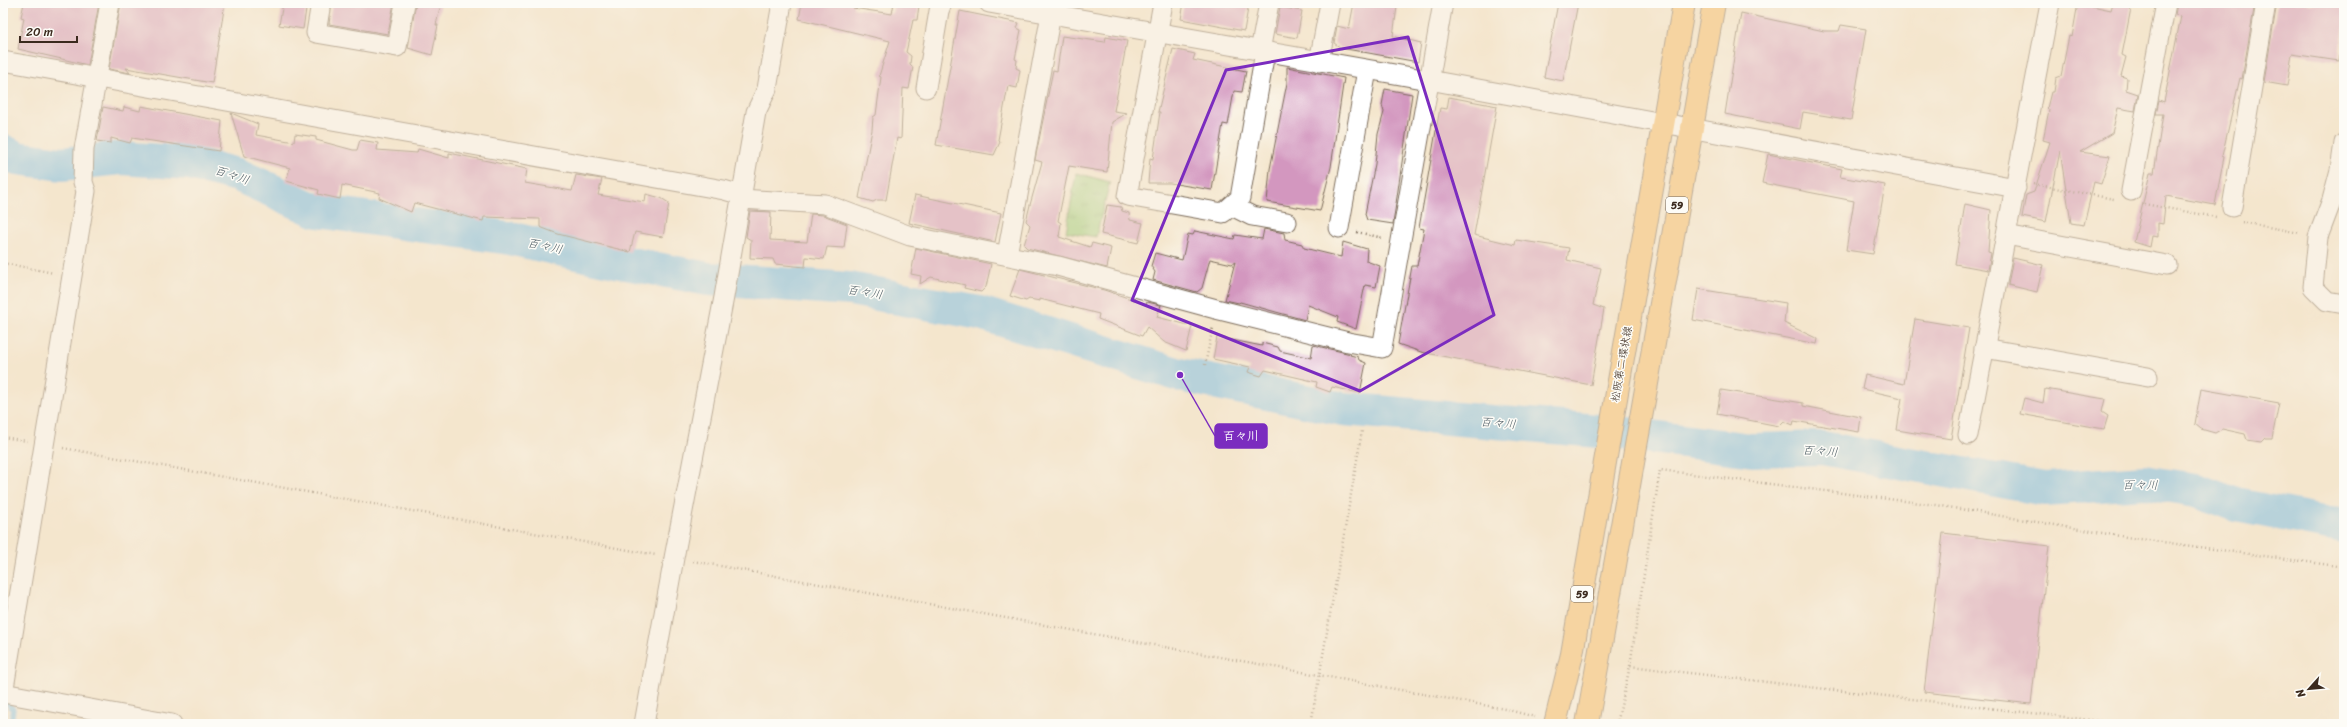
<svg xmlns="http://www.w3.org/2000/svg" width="2347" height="727" viewBox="0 0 2347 727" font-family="Sriracha,'Klee One',sans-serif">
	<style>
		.park { fill: url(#park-tufts); stroke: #6c7d4e }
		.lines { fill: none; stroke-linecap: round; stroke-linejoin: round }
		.stream { stroke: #70bbe9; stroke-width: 5.5 }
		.river { stroke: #70bbe9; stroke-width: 34 }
		.building { fill: #d397bf }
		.minor-casing { stroke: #7c6c5b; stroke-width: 21 }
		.major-casing { stroke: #7c6c5b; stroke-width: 24 }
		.path { stroke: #7c6c5b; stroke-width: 2.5; stroke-dasharray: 1 3; stroke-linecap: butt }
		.minor { stroke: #fff; stroke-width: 19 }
		.major { stroke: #f8bf6c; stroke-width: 22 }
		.marked { fill: none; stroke: #7b2cbf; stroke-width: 3; stroke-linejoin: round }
		.labels { text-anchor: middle; stroke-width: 3; stroke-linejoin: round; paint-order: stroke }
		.shield { fill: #fdfcf7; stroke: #75695f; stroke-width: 1 }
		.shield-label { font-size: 10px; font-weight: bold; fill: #3b2a1e }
		.street-label { font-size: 11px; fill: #3b2a1e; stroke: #fdfcf7 }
		.water-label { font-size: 12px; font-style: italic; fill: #4e5d65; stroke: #fdfcf7 }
		.leader { fill: none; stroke: #7b2cbf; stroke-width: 1.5 }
		.callout-dot { fill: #7b2cbf; stroke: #fdfcf7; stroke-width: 1.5 }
		.callout { fill: #7b2cbf; stroke: #7b2cbf; stroke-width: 1.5 }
		.callout-label { font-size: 12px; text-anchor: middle; font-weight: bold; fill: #fff }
	</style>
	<defs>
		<pattern id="park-tufts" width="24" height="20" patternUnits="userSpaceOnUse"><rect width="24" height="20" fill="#9ed07f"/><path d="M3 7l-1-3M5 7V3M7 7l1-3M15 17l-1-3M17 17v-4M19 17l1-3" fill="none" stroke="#82a967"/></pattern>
	</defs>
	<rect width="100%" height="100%" fill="#fdfcf7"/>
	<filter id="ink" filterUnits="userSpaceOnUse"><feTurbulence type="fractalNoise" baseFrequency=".025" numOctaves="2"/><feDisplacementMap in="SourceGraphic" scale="8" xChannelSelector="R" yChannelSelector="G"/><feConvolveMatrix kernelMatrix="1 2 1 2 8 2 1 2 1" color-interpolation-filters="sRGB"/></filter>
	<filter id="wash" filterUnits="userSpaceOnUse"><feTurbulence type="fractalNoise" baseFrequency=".012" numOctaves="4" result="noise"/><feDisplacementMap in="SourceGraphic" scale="16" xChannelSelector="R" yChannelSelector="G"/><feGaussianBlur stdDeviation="0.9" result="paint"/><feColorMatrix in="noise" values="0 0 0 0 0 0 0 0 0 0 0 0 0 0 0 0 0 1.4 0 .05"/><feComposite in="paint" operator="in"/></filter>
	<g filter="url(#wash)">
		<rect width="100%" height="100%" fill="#f4e6cd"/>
		<!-- park -->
		<path class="park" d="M1076 173 1110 182 1096 237 1066 232Z"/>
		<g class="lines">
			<!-- stream -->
			<path class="stream" d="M3 698 13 709 11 724"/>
			<!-- river -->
			<path class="river" d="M3 151 17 158 61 164 121 158 189 163 238 175 317 211 509 238 585 255 708 279 850 289 980 313 1180 375 1343 409 1621 433 1752 450 1822 448 2045 489 2144 482 2196 490 2236 505 2344 526"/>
		</g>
		<g id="blocks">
			<!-- building -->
			<g class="building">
				<path d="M24 3H99L88 65 18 49 24 18 21 17Z"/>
				<path d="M121 3H225L212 83 126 68 130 73 109 69Z"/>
				<path d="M283 3H307L303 29 279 25Z"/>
				<path d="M332 3H394L388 34 329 24Z"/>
				<path d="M416 3H441L436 25H438L432 55 408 48Z"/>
				<path d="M802 3H854L853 8 892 14 894 3 919 6 917 20H913L907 48 906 52 911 56 910 64 913 67 909 89 903 88 901 139 897 138 886 200H877L873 202 859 198 872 130 873 117 876 115 881 77 879 76 890 41 799 19Z"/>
				<path d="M1184 3H1249L1244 31 1181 19Z"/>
				<path d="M1354 3H1373L1397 7 1393 36 1421 43 1418 62 1341 48 1334 43 1337 26 1349 29Z"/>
				<path d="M1558 3H1578L1563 81 1544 77Z"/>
				<path d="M2078 3 2111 10 2113 3H2132L2122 55 2126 57 2121 76 2127 78 2126 90 2138 94 2135 111 2118 108 2112 133 2080 152 2110 156 2101 184 2094 182 2084 225 2071 223 2060 151 2046 222 2022 217 2026 195 2034 192 2050 142 2043 140 2049 110 2047 108 2051 92H2054L2056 78 2061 76 2069 36 2072 37Z"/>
				<path d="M2177 3H2255L2242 79 2240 78 2222 156 2224 157 2215 205 2166 196 2163 224 2158 223V237L2152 236 2150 247 2134 242 2150 173H2154L2163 114H2156L2159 100 2164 102 2181 16 2175 15Z"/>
				<path d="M2277 3H2344V26L2339 61 2292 54 2287 86 2264 82Z"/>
				<path d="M1280 7 1302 11 1297 38 1275 34Z"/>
				<path d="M960 11 1019 23 1017 28 1021 30 1015 59 1017 60 1016 68 1020 70 1017 88 1008 86 998 140 1000 142 994 155 936 145Z"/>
				<path d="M1741 13 1824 31H1839L1841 25 1866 29 1851 120 1803 112 1800 129 1725 114Z"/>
				<path d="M1062 36 1105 42 1106 37 1127 41 1114 111 1127 113 1112 122 1107 172 1069 166 1058 221 1061 223 1059 237 1090 247 1092 243 1111 248 1107 268 1027 248 1024 245 1030 225 1026 221 1030 205 1042 162 1035 160 1053 70 1057 71Z"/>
				<path d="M1173 49 1195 54 1193 60 1246 71 1242 92 1234 91 1228 125 1223 124 1212 190 1170 183H1148L1150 158 1153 159 1160 112H1158Z"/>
				<path d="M1287 67 1344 78 1331 167 1320 211 1267 202 1270 169 1287 83Z"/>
				<path d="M1385 89 1412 94 1393 224 1367 220 1365 214 1375 164 1378 134 1384 112 1382 105Z"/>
				<path d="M1449 97 1497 106 1474 235 1515 245 1516 240 1569 248 1567 260 1601 268 1593 305 1604 309 1591 385 1421 352 1398 344 1412 266H1417L1424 229 1419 228 1440 108 1447 109Z"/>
				<path d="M141 106 222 121 219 151 132 138 130 143 111 138V143L97 141 103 107 123 111 124 107 140 111Z"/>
				<path d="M231 113 258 124 256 135 294 142 295 134 316 137V140L353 150H357L360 140 378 143 377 150 417 153 418 149 449 158V153L527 169 525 183 572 191 576 175 602 179 598 195 645 202 646 194 661 198 669 203 663 237 635 232 630 252 558 234 540 227V219L484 217 483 221 414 203 411 212 379 198 380 193 342 185 340 199 318 194 319 190 286 181 290 168 244 156Z"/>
				<path d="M1768 154 1842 169 1840 177 1885 185 1873 254 1846 250 1854 201 1762 183Z"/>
				<path d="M915 195 1001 213 995 242 909 223Z"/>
				<path d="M1965 204 1991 210 1988 252 1991 253 1988 270 1955 264Z"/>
				<path d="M1107 205 1121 207 1122 211 1129 213 1130 220 1143 223 1138 243 1101 234Z"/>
				<path d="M750 211 771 212 770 240 807 242 811 214 823 215 847 224 844 248 827 247 824 259 806 257 805 267 775 264 773 259 750 258 751 240 746 237Z"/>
				<path d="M1264 229 1284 233 1285 240 1302 244 1304 248 1341 257 1343 242 1367 249 1366 261 1380 266 1376 287 1365 285 1356 329 1337 322 1338 317 1308 305 1305 320 1240 302 1239 303 1225 300 1235 262 1232 264 1210 259 1202 288 1197 292 1153 280 1155 272 1151 266 1155 253 1182 260 1188 234 1193 235 1195 231 1234 239 1235 235 1262 239Z"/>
				<path d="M916 248 991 264 986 287 981 292 964 288 965 285 931 277 920 284 921 276 911 274Z"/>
				<path d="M2013 258 2043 265 2037 292 2008 285Z"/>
				<path d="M1020 269 1104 290 1146 304 1147 302 1161 305 1157 317 1192 326 1186 351 1164 342 1147 327 1142 336 1098 319 1099 314 1040 299V301L1029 299 1026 301 1010 296Z"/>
				<path d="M1698 289 1786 303 1784 323 1818 339 1817 344 1693 320Z"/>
				<path d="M1915 319 1969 328 1951 439 1897 430 1902 398 1862 389 1865 375 1904 384Z"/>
				<path d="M1217 337 1262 346V343L1278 347 1280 351 1311 358 1313 345 1351 354 1350 355 1358 357 1359 360 1366 363 1360 393 1332 387 1330 392 1316 387 1317 382 1265 370 1261 376 1248 372 1250 367 1213 359Z"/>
				<path d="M2045 389 2105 399 2102 412 2108 416 2104 429 2020 414 2024 398 2043 403Z"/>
				<path d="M2201 389 2279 403 2272 438H2265L2261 442 2247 440 2245 434 2222 429 2215 433 2201 429 2195 424Z"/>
				<path d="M1721 390 1803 403V406L1861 417 1859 432 1794 421 1793 425 1784 421 1779 426 1717 414Z"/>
				<path d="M1943 533 2049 546 2031 704 1924 692Z"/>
			</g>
		</g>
	</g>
	<g filter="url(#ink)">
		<use href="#blocks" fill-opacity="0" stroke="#7c6c5b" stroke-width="1"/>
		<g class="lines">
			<defs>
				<g id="minor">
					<path d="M321 3 316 33 397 47 405 3"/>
					<path d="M989 3 1429 80 2016 188"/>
					<path d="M1163 3 1127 196 1223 213 1240 198 1265 52"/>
					<path d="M1260 51 1269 3"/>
					<path d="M3 61 724 190 741 195"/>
					<path d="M1319 62 1330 3"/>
					<path d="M926 88 939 11 942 3"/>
					<path d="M2344 143 2340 170 2332 200 2318 237 2313 287 2327 301 2344 304"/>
					<path d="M2131 191 2166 3"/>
					<path d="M741 199 825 204 910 236 1058 266 1216 309 1348 342 1382 348 1443 3"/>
					<path d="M1232 206 1252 216 1287 222"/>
					<path d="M2232 207 2266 3"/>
					<path d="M1339 228 1367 70"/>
					<path d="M2006 235 2167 265"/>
					<path d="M1007 255 1051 14"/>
					<path d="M1984 348 2148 377"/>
					<path d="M1968 435 2050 3"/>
					<path d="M3 693 172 724"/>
					<path d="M3 694 86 191 83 182 84 149 110 3"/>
					<path d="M644 724 674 558 724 297 756 112 767 89 782 3"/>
				</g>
				<g id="major">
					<path d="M1555 724 1572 654 1684 3"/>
					<path d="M1587 724 1714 3"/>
				</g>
			</defs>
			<!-- minor casing -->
			<use href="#minor" class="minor-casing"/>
			<!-- major casing -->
			<use href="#major" class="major-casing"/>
			<!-- path -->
			<g class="path">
				<path d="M2034 184 2114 199"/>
				<path d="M2144 204 2216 217"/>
				<path d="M2242 222 2300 233"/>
				<path d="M1357 232 1383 238"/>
				<path d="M3 263 54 273"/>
				<path d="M1205 365 1213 327"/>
				<path d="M3 437 27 441"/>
				<path d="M63 448 656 555"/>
				<path d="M693 561 1505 709 1535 717"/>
				<path d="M1630 666 1660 470 1936 505 2126 537 2344 567"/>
				<path d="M1311 724 1362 431"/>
				<path d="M1617 724 1630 666 2125 724"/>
			</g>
			<!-- minor -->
			<use href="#minor" class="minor"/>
			<!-- major -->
			<use href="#major" class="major"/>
		</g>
	</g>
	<!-- marked area -->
	<path d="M0 0H2347V727H0ZM1408 37 1494 315 1360 391 1132 300 1226 70Z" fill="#f4e6cd" fill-opacity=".55" fill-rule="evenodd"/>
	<path class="marked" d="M1408 37 1494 315 1360 391 1132 300 1226 70Z"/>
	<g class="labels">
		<!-- shield labels -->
		<g class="shield">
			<rect x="1666" y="197" width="22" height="16" rx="3"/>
			<rect x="1571" y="586" width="22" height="16" rx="3"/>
		</g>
		<g class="shield-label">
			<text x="1677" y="209">59</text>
			<text x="1582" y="598">59</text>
		</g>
		<!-- street labels -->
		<g class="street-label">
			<text transform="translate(1621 364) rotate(-80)" y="4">松阪第二環状線</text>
		</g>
		<!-- water labels -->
		<g class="water-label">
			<text transform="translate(232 175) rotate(18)" y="4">百々川</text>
			<text transform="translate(545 246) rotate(12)" y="4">百々川</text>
			<text transform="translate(865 292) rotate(9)" y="4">百々川</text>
			<text transform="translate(1498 423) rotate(5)" y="4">百々川</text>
			<text transform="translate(1820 451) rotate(4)" y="4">百々川</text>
			<text transform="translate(2140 485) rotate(1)" y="4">百々川</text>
		</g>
	</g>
	<!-- callouts -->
	<path class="leader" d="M1180 375L1215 436"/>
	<circle class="callout-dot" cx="1180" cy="375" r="4"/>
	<rect class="callout" x="1215" y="424" width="52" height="24" rx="4"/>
	<g class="callout-label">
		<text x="1241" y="440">百々川</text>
	</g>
	<!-- margin -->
	<rect width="2347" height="727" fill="none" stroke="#fdfcf7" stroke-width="16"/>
	<!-- north arrow -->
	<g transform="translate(2309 689) rotate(243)" stroke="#fdfcf7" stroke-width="3" paint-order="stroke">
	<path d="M0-3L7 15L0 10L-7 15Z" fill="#3b2a1e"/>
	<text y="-6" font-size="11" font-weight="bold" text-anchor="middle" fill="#3b2a1e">N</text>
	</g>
	<!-- scale -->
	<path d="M20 36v6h57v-6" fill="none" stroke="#3b2a1e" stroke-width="2"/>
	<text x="26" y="36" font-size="12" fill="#3b2a1e" stroke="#fdfcf7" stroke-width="3" paint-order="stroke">20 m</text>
</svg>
